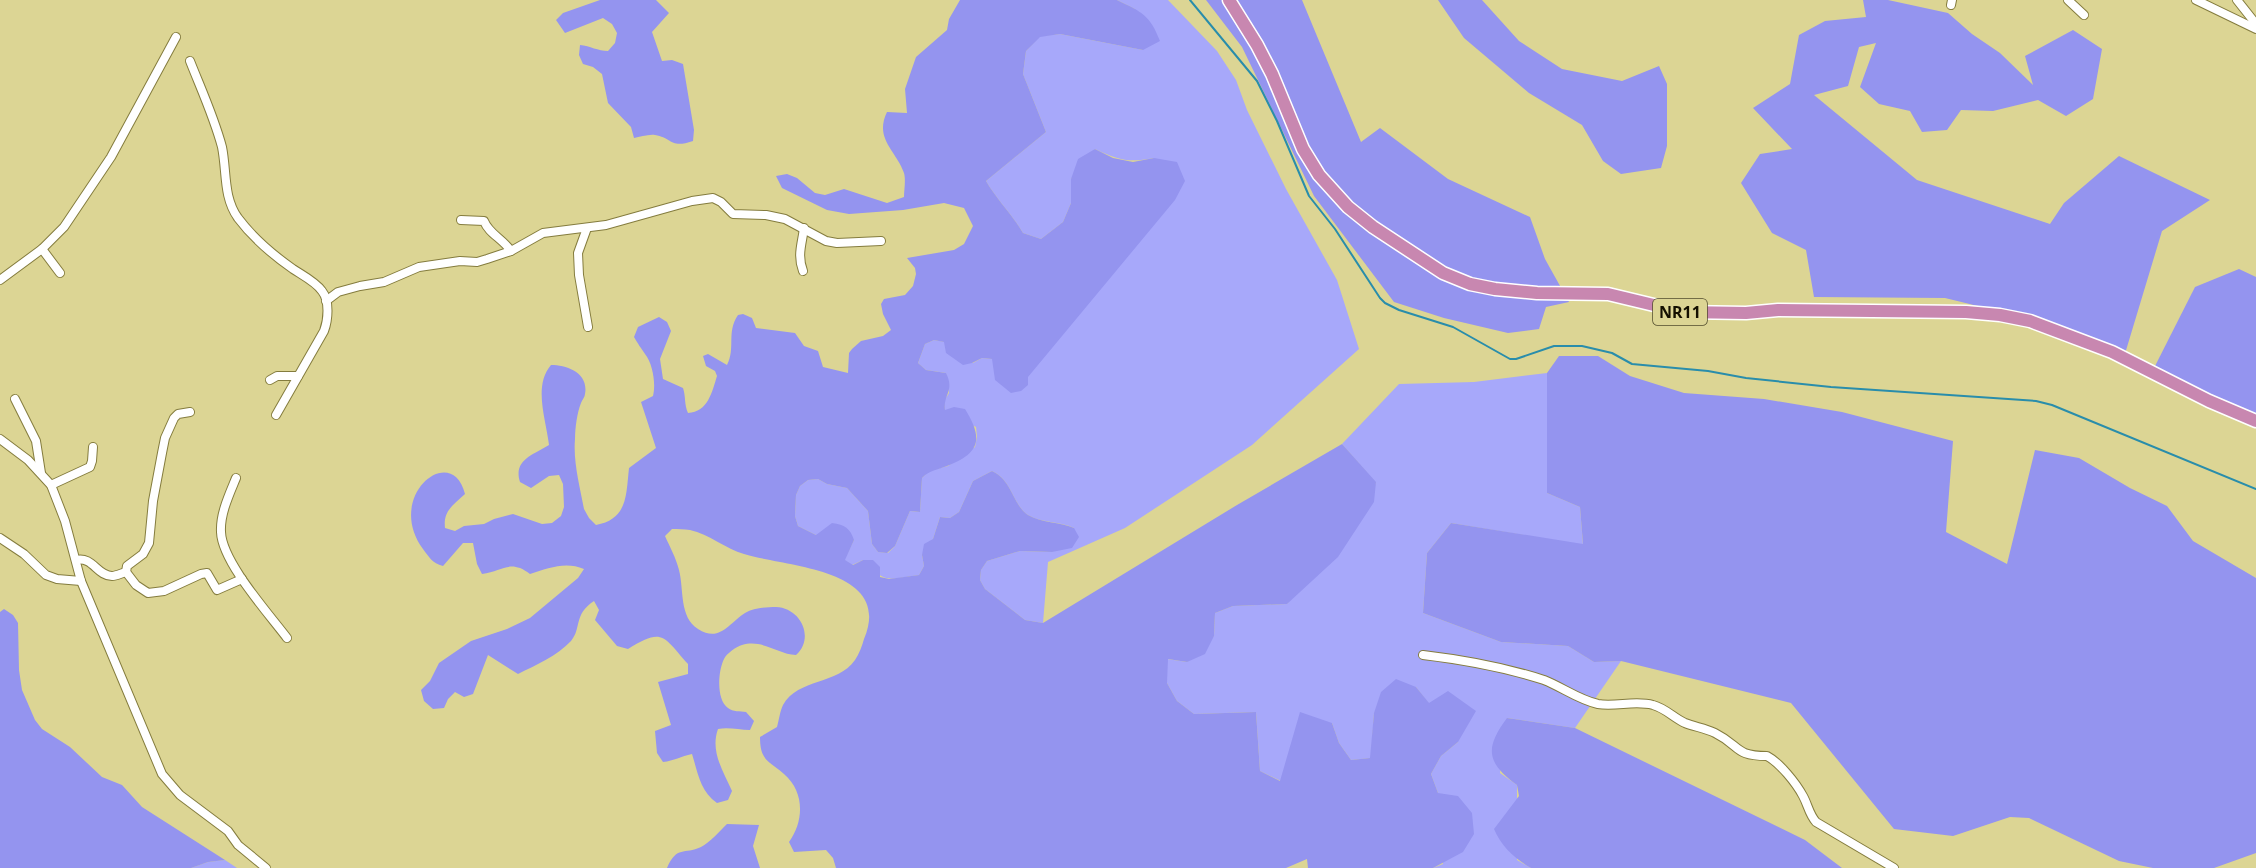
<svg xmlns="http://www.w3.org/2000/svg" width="2256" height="868" viewBox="0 0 2256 868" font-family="'Noto Sans',sans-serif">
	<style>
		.green { fill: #a7a8fa }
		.forest { fill: #9494ef }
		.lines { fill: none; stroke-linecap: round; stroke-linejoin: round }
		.stream { stroke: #298dab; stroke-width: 2 }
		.minor-casing { stroke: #847c3e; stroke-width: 10 }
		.trunk-casing { stroke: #fff; stroke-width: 15 }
		.minor { stroke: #fff; stroke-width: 8 }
		.trunk { stroke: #c887b0; stroke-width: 12 }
		.labels { text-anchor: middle; stroke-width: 4.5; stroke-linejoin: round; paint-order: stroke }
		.shield { fill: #dcd594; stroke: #504b2c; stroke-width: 1.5 }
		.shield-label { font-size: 16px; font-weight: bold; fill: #141000 }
	</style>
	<rect width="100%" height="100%" fill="#dcd594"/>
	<!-- green -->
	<g class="green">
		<path d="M1117 0H1168L1217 51 1236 80 1247 110 1286 189 1337 280 1359 349 1252 445 1125 528 1048 562 1043 623 1025 620 985 589 980 580 981 570 987 561 1020 551 1052 552 1074 528C1060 521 1041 523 1028 515 1012 504 1013 481 992 471L973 481 959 512 950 518 940 517 933 539 922 555 924 566 919 575C887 579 887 585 863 560L852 565 844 560 854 540 816 535 798 526 795 516 796 495 800 486 808 480 818 479 827 484 847 488 868 511 872 544 878 552 888 553 895 546 910 511 920 512 922 478 929 471 948 466 975 447 977 437 976 427 945 411 944 401 949 393 946 373 926 370 918 363 925 344 934 340 945 342 973 363 982 358 992 359 1028 385 1027 377 1154 158C1128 163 1119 160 1095 149L1071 179V203L1063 222 1041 239 1023 233C1012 214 997 200 986 181L1046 132 1023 74 1026 51 1040 36 1060 34 1143 50 1135 9Z"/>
		<path d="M1547 373V493L1580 507 1583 545 1451 523 1427 553 1423 613 1501 642 1568 646 1594 662 1621 661 1575 728 1507 718 1500 773 1517 785V860L1531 868H1433L1443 864 1438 793 1431 774 1441 756 1458 742 1416 687 1374 713 1371 758 1351 760 1339 743 1332 723 1281 781 1260 771 1256 712 1194 714 1177 701 1167 683V659L1187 662 1214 636 1215 613 1233 606 1287 604 1376 483 1342 444 1399 384 1474 382Z"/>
		<path d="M225 860 237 868H191L208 862Z"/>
	</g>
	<!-- forest -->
	<g class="forest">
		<path d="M600 0H656L669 13 652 32 662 61 672 60 683 64 694 130 693 141C670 149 673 138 655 135 649 134 640 137 634 138L631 127 608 103 602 74 593 67 583 64 579 55 580 45C590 46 598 51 608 51L615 43 617 33 612 24 603 18 565 33 556 20 563 13Z"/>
		<path d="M960 0H1117C1142 12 1150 15 1160 41L1143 50 1060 34 1040 37 1026 51 1023 74 1046 132 986 181C997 200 1012 214 1023 233L1041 239 1063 222 1071 203V179L1078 159 1095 149 1113 158 1133 162 1154 158 1177 162 1185 181 1175 200 1028 377V385L1021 391 1011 393 995 380 992 359 982 358 972 363 963 365 946 353 944 342 934 340 925 344 918 363 926 370 946 373C955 391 943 394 945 410L954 407 965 409C983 438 981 453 947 466 937 470 930 470 922 478L920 512 910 511 895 546 887 553 878 552 872 544 868 511 847 488 827 484 818 479 808 480 800 486 796 495 795 516 798 526 816 535 832 523C845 525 850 528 854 540L845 560 853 565 863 560H873L880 567V577L889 579 919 575 924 566 922 555 924 544 933 539 940 517 950 518 959 512 973 481 992 471C1013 481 1012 504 1028 515 1041 523 1060 522 1074 528L1079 537 1072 548 1052 552 1020 551 987 561 981 570 980 580 985 589 1025 620 1043 623 1237 505 1342 444 1376 482 1374 502 1338 557 1287 604 1233 606 1215 613 1214 636 1205 654 1187 662 1168 659 1167 683 1177 701 1194 714 1256 712 1260 771 1280 781 1300 712 1332 723 1339 743 1351 760 1370 758 1374 713 1381 692 1396 679 1416 687 1429 703 1448 691 1476 711 1458 742 1441 756 1431 774 1438 793 1458 796 1472 813 1474 834 1463 852 1433 868H1308L1307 859 1286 868H836L833 858 826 850 794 852 789 842C804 821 805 792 784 774 769 761 760 761 760 737L777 727C779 720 780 711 783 705 798 678 838 685 855 660 859 654 862 646 864 639 894 568 786 567 744 554 726 549 709 534 690 530 684 529 678 529 672 529L665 536C670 547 676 558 679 570 684 589 679 617 698 629 720 643 729 623 745 613 754 608 766 607 776 607 801 608 815 638 796 655 777 654 763 639 742 645 737 646 726 654 724 659 718 671 716 700 728 708 733 712 740 711 746 712L754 721 750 730C739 730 729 727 718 729 710 751 723 771 732 791L728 800 717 803C700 791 698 773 692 754 681 756 674 761 663 762L657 753 655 731 671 725 658 682 688 674V664C663 636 663 627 628 649L617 646 595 620 599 610 594 601C573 615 582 628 571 641 557 656 536 665 518 674L488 655 473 694 464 697 455 692 448 699 444 708 433 709 424 701 421 690 430 681 439 663 471 641 507 629 530 618 578 578 584 569C566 561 548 568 530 574 510 559 503 571 482 574L477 564 473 543H463L443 566C432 563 429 557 423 549 384 496 452 441 465 494 453 505 443 511 445 528L455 531 464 526 484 524 494 519 513 514 542 524 552 523 561 516 564 507 563 484 559 475 549 476 531 488 520 482C513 460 533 455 549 445 546 419 533 386 551 365 567 365 589 373 585 394 585 397 582 400 581 403 577 413 575 428 575 439 573 462 580 487 584 509L589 518 596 525C628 519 626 495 629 468L656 448 641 402 653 396C656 384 653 364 645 354 641 348 638 344 634 337L638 327 659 317 667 322 671 331 660 359 663 379 683 388C686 397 684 404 688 413 708 412 712 392 717 376L715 371 706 366 703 356 708 354 727 365C736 347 726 333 738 315L743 314 752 318 756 328 795 333 804 346 818 351 823 367 848 373 849 353 852 349 861 341 883 336 891 330 883 314 881 304 884 299 905 295 913 286 916 274 915 268 907 258 954 250 964 244 973 226 964 208 944 203 903 210 849 214 827 210 782 188 776 176 787 174 797 178 815 193 825 195 844 189 887 203 904 197C904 190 906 180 904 173 896 150 874 139 887 112L907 113 905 89 916 57 947 30 949 19Z"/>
		<path d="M1206 0H1302L1361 142 1380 128 1448 179 1530 217 1545 259 1569 302 1546 307 1539 329 1508 333 1444 318 1394 302 1314 196 1242 47Z"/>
		<path d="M1438 0H1482L1519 41 1562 69 1622 81 1659 66 1667 84V146L1661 168 1621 174 1603 161 1582 125 1529 93 1464 38Z"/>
		<path d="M1863 0H1888L1948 13 1972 34 2000 53 2033 85 2025 56 2073 30 2102 49 2093 99 2066 116 2038 100 1993 111 1961 110 1947 130 1922 132 1910 111 1879 104 1860 87 1876 43 1859 47 1848 86 1814 95 1917 180 2050 224 2064 203 2119 156 2210 200 2162 231 2124 357 2031 319 1945 298 1814 297 1806 250 1772 233 1741 183 1760 154 1792 149 1753 108 1790 84 1799 35 1825 21 1866 17Z"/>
		<path d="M2239 269 2256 277V421L2152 372 2195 287Z"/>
		<path d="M1559 356H1598L1630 376 1684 393 1764 399 1842 412 1953 441 1946 532 2007 564 2035 450 2079 458 2130 488 2167 506 2193 541 2256 578V853L2214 868H2153L2119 861 2029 818 2010 817 1953 836 1894 829 1791 703 1621 661 1594 662 1568 646 1501 642 1423 613 1427 553 1451 523 1583 544 1580 507 1547 493V373Z"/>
		<path d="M4 609 13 615 18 623 19 670 22 690 35 720 42 729 70 747 102 777 122 785 142 807 225 860 208 862 191 868H0V612Z"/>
		<path d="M1507 718 1575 728 1805 840 1842 868H1531C1515 859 1501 846 1494 829L1519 796 1517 785C1487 763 1484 749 1507 718Z"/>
		<path d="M727 824 759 825 753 846 760 868H667C677 845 684 855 701 847 710 842 719 832 727 824Z"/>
	</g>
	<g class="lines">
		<!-- stream -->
		<path class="stream" d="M1190 0 1257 81 1277 121 1309 196 1335 229 1380 298 1385 303 1399 310 1453 327 1510 359H1516L1554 346H1582L1612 353 1632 364 1708 371 1746 378 1831 387 2036 401 2052 405 2256 489"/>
		<defs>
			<g id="minor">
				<path d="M2068 0 2084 15"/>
				<path d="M2196 0 2256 29"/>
				<path d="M2237 0 2256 24"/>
				<path d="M1951 5 1952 0"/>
				<path d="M190 61C201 89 214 117 222 147 227 172 223 197 238 218 253 238 273 255 293 269 302 275 316 282 322 291 330 301 328 320 324 331L276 415"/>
				<path d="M461 220 484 221C489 234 502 238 511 251"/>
				<path d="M587 228 578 253 579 275 588 327"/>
				<path d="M42 249 60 273"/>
				<path d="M803 271C797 255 802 244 804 228"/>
				<path d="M0 280 42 249 64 227 111 157 176 37"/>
				<path d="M326 301 338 292 360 286 384 282 419 267 460 261 477 262 487 259 511 251 543 233 606 225 692 201 713 198 721 202 733 214 766 215 785 219 826 241 837 243 881 241"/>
				<path d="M270 380 277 376H298"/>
				<path d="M15 399 36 441 41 473"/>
				<path d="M0 439 28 460 51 485 65 521 81 581 162 774 180 795 228 831 238 845 266 868"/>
				<path d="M236 478C229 495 220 514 221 532 222 562 269 614 287 638"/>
				<path d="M51 485 90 467 92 461 93 447"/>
				<path d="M0 538 24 554 46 575 57 579 81 581"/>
				<path d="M76 560C93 556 97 576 112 576 116 576 122 573 126 572L136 585 148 593 164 591 201 574 207 573 217 590 242 579"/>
				<path d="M126 572 127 566 143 554 149 543 153 501 162 453 165 438 174 418 178 414 190 412"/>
				<path d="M1423 655C1465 660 1504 667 1544 680 1562 687 1579 700 1598 704 1616 707 1635 700 1653 705 1665 708 1674 718 1685 723 1695 727 1705 728 1715 733 1741 746 1734 756 1767 756 1780 763 1796 783 1803 796 1808 805 1809 814 1816 822L1894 868"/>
			</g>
			<path id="trunk" d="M1229 0 1257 45 1272 74 1303 149 1319 175 1348 207 1373 227 1443 273 1470 284 1495 289 1537 293 1608 294 1683 312 1746 313 1778 310 1966 312 2000 315 2030 321 2112 352 2209 401 2256 421"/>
		</defs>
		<!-- minor casing -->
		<use href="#minor" class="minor-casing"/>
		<!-- trunk casing -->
		<use href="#trunk" class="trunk-casing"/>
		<!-- minor -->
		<use href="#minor" class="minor"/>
		<!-- trunk -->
		<use href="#trunk" class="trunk"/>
	</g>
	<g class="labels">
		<!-- shield labels -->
		<rect class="shield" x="1653" y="299" width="54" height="26" rx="4.5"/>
		<g class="shield-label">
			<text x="1680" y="318">NR11</text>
		</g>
	</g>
</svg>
